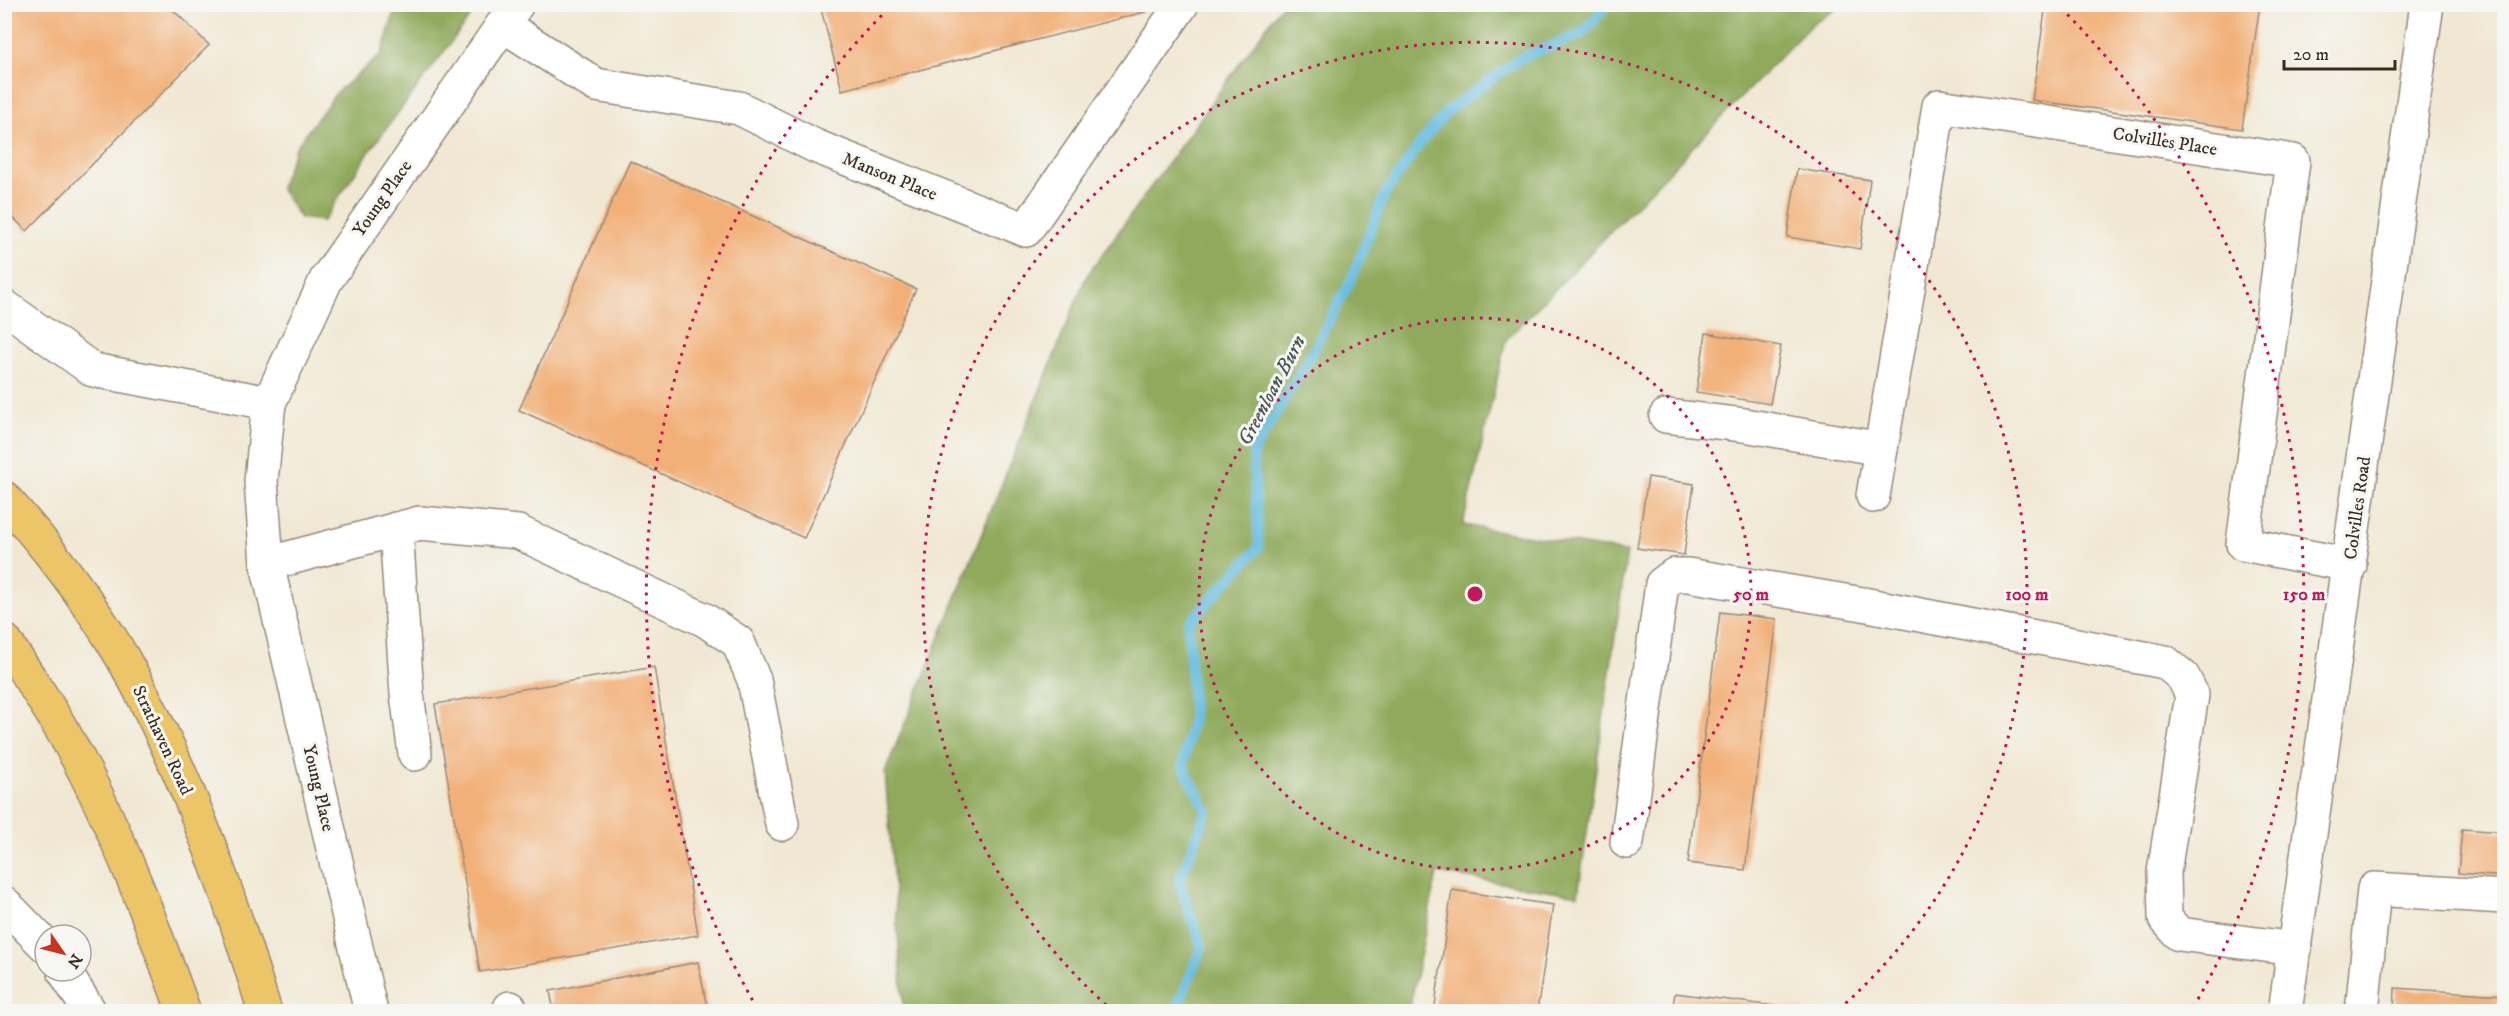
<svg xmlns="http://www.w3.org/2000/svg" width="2509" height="1016" viewBox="0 0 2509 1016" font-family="'IM FELL DW Pica',serif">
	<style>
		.forest { fill: #8faa5b; stroke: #656a3c; stroke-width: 1.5 }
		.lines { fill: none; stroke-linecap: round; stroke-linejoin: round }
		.stream { stroke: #63bce0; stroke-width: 10 }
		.building { fill: #f2b078 }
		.minor-casing { stroke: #968978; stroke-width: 36 }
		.major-casing { stroke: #968978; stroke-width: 36 }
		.minor { stroke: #fff; stroke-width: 33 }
		.major { stroke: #edc569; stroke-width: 33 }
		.ring { fill: none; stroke: #c2185b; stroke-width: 3; stroke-dasharray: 3 6 }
		.labels { text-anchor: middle; stroke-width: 6; stroke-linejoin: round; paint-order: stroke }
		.street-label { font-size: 18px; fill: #3b2a1e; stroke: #f6f6f2 }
		.water-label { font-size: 20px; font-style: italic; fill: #475658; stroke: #f6f6f2 }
		.centre { fill: #c2185b; stroke: #f6f6f2; stroke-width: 3 }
		.ring-label { font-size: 18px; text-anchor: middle; font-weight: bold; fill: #c2185b; stroke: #f6f6f2; stroke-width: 6; stroke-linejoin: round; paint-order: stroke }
	</style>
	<rect width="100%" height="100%" fill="#f6f6f2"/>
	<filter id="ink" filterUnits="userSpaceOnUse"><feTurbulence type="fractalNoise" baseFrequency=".0167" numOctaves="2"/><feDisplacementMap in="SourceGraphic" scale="12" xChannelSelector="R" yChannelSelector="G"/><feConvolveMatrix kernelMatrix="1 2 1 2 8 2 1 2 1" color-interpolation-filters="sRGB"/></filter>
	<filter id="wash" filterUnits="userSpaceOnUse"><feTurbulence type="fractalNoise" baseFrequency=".008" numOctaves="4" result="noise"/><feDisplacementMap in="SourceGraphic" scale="24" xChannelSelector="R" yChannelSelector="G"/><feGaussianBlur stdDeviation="1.35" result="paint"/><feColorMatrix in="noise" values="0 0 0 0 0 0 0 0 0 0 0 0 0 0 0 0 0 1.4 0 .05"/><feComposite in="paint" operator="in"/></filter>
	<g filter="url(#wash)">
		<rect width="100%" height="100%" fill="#f1e8d3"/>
		<!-- forest -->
		<g class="forest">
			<path d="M389 5H479L371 149 323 221 300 218 280 188 296 147 337 92 381 55 394 14Z"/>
			<path d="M1282 5H1843L1811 25 1506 340 1463 525 1627 552 1578 895 1437 873 1409 1011H904L885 772 1086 277Z"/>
		</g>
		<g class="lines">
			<!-- stream -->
			<path class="stream" d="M1175 1012 1202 947 1179 882 1207 810 1183 766 1193 714 1188 624 1259 547 1253 452 1307 362 1351 280 1385 194 1419 145 1447 111 1521 58 1583 33 1608 4"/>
		</g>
		<g id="blocks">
			<!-- building -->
			<g class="building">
				<path d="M2046 4H2260L2242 129 2032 100Z"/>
				<path d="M4 5H168L209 45 27 231 4 209Z"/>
				<path d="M820 5H1143L1145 12 842 90Z"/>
				<path d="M630 161 916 289 804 538 519 410Z"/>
				<path d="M1797 169 1870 180 1860 249 1787 237Z"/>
				<path d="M1706 333 1781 346 1770 404 1696 392Z"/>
				<path d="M1648 477 1694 484 1684 555 1637 548Z"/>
				<path d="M1720 612 1777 619 1745 870 1688 863Z"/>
				<path d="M654 667 698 935 480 972 435 704Z"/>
				<path d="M2462 829 2504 832V877L2458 873Z"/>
				<path d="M1452 890 1553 905 1537 1012H1434Z"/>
				<path d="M698 962 708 1012H554L550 991Z"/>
				<path d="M2395 988 2504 995V1012H2394Z"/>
				<path d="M1675 993 1804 1010V1012H1672Z"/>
			</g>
		</g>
	</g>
	<g filter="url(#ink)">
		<use href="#blocks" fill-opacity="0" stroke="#968978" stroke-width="1.5"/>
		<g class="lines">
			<defs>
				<g id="minor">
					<path d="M503 25 596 85 739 108 815 146 1026 230 1182 4"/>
					<path d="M4 306 93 370 269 403"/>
					<path d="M1666 416 1744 425 1881 449"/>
					<path d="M1873 496 1939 106 2293 161 2243 544 2350 565"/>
					<path d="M396 529 407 694 415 754"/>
					<path d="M267 564 420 523 518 532 705 620 738 642 754 680 782 824"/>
					<path d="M1627 842 1662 584 1674 575H1688L1863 604 2165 662 2183 677 2192 695 2164 872 2165 918 2179 934 2295 949"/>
					<path d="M4 903 45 945"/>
					<path d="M64 971 90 1012"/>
					<path d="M510 1008 511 1012"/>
					<path d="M371 1012 267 564 261 481 269 403 326 280 517 4"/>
					<path d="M2285 1012 2427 4"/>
					<path d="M2362 1012 2374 889 2504 897"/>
				</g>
				<g id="major">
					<path d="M4 498C54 554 101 616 136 682 191 786 231 899 265 1012"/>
					<path d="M4 640C34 684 63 728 87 776 125 851 155 932 184 1012"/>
				</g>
			</defs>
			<!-- minor casing -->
			<use href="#minor" class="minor-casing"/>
			<!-- major casing -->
			<use href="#major" class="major-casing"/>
			<!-- minor -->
			<use href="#minor" class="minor"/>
			<!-- major -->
			<use href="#major" class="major"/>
		</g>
	</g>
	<!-- distance rings -->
	<g class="ring">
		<circle cx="1475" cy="594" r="276"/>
		<path d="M1113 1011A552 552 0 1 1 1837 1011"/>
		<path d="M757 1008A829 829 0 0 1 889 8M2061 8A829 829 0 0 1 2193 1008"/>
	</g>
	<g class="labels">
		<!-- street labels -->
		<g class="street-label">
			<text transform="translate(2165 141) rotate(9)" y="6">Colvilles Place</text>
			<text transform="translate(890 176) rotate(22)" y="6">Manson Place</text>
			<text transform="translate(382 198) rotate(-55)" y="6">Young Place</text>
			<text transform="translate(2357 508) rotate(-82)" y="6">Colvilles Road</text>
			<text transform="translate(163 740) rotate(65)" y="6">Strathaven Road</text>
			<text transform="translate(319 788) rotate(77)" y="6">Young Place</text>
		</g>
		<!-- water labels -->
		<g class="water-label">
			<text transform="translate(1271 390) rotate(-62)" y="7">Greenloan Burn</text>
		</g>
	</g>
	<circle cx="1475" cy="594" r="9" class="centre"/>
	<g class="ring-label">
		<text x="1751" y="600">50 m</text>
		<text x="2027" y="600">100 m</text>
		<text x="2304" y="600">150 m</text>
	</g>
	<!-- margin -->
	<rect width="2509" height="1016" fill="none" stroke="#f6f6f2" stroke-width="24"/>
	<!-- north arrow -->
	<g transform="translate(63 953) rotate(125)"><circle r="28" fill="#f6f6f2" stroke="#aba49d" stroke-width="1.5"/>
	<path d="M0-4.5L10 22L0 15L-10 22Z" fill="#c8321e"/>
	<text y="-9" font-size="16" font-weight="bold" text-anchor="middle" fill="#3b2a1e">N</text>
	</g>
	<!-- scale -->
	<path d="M2284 60v9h111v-9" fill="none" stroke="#3b2a1e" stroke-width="3"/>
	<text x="2293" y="60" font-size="18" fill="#3b2a1e" stroke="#f6f6f2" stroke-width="4.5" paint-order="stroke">20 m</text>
</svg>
